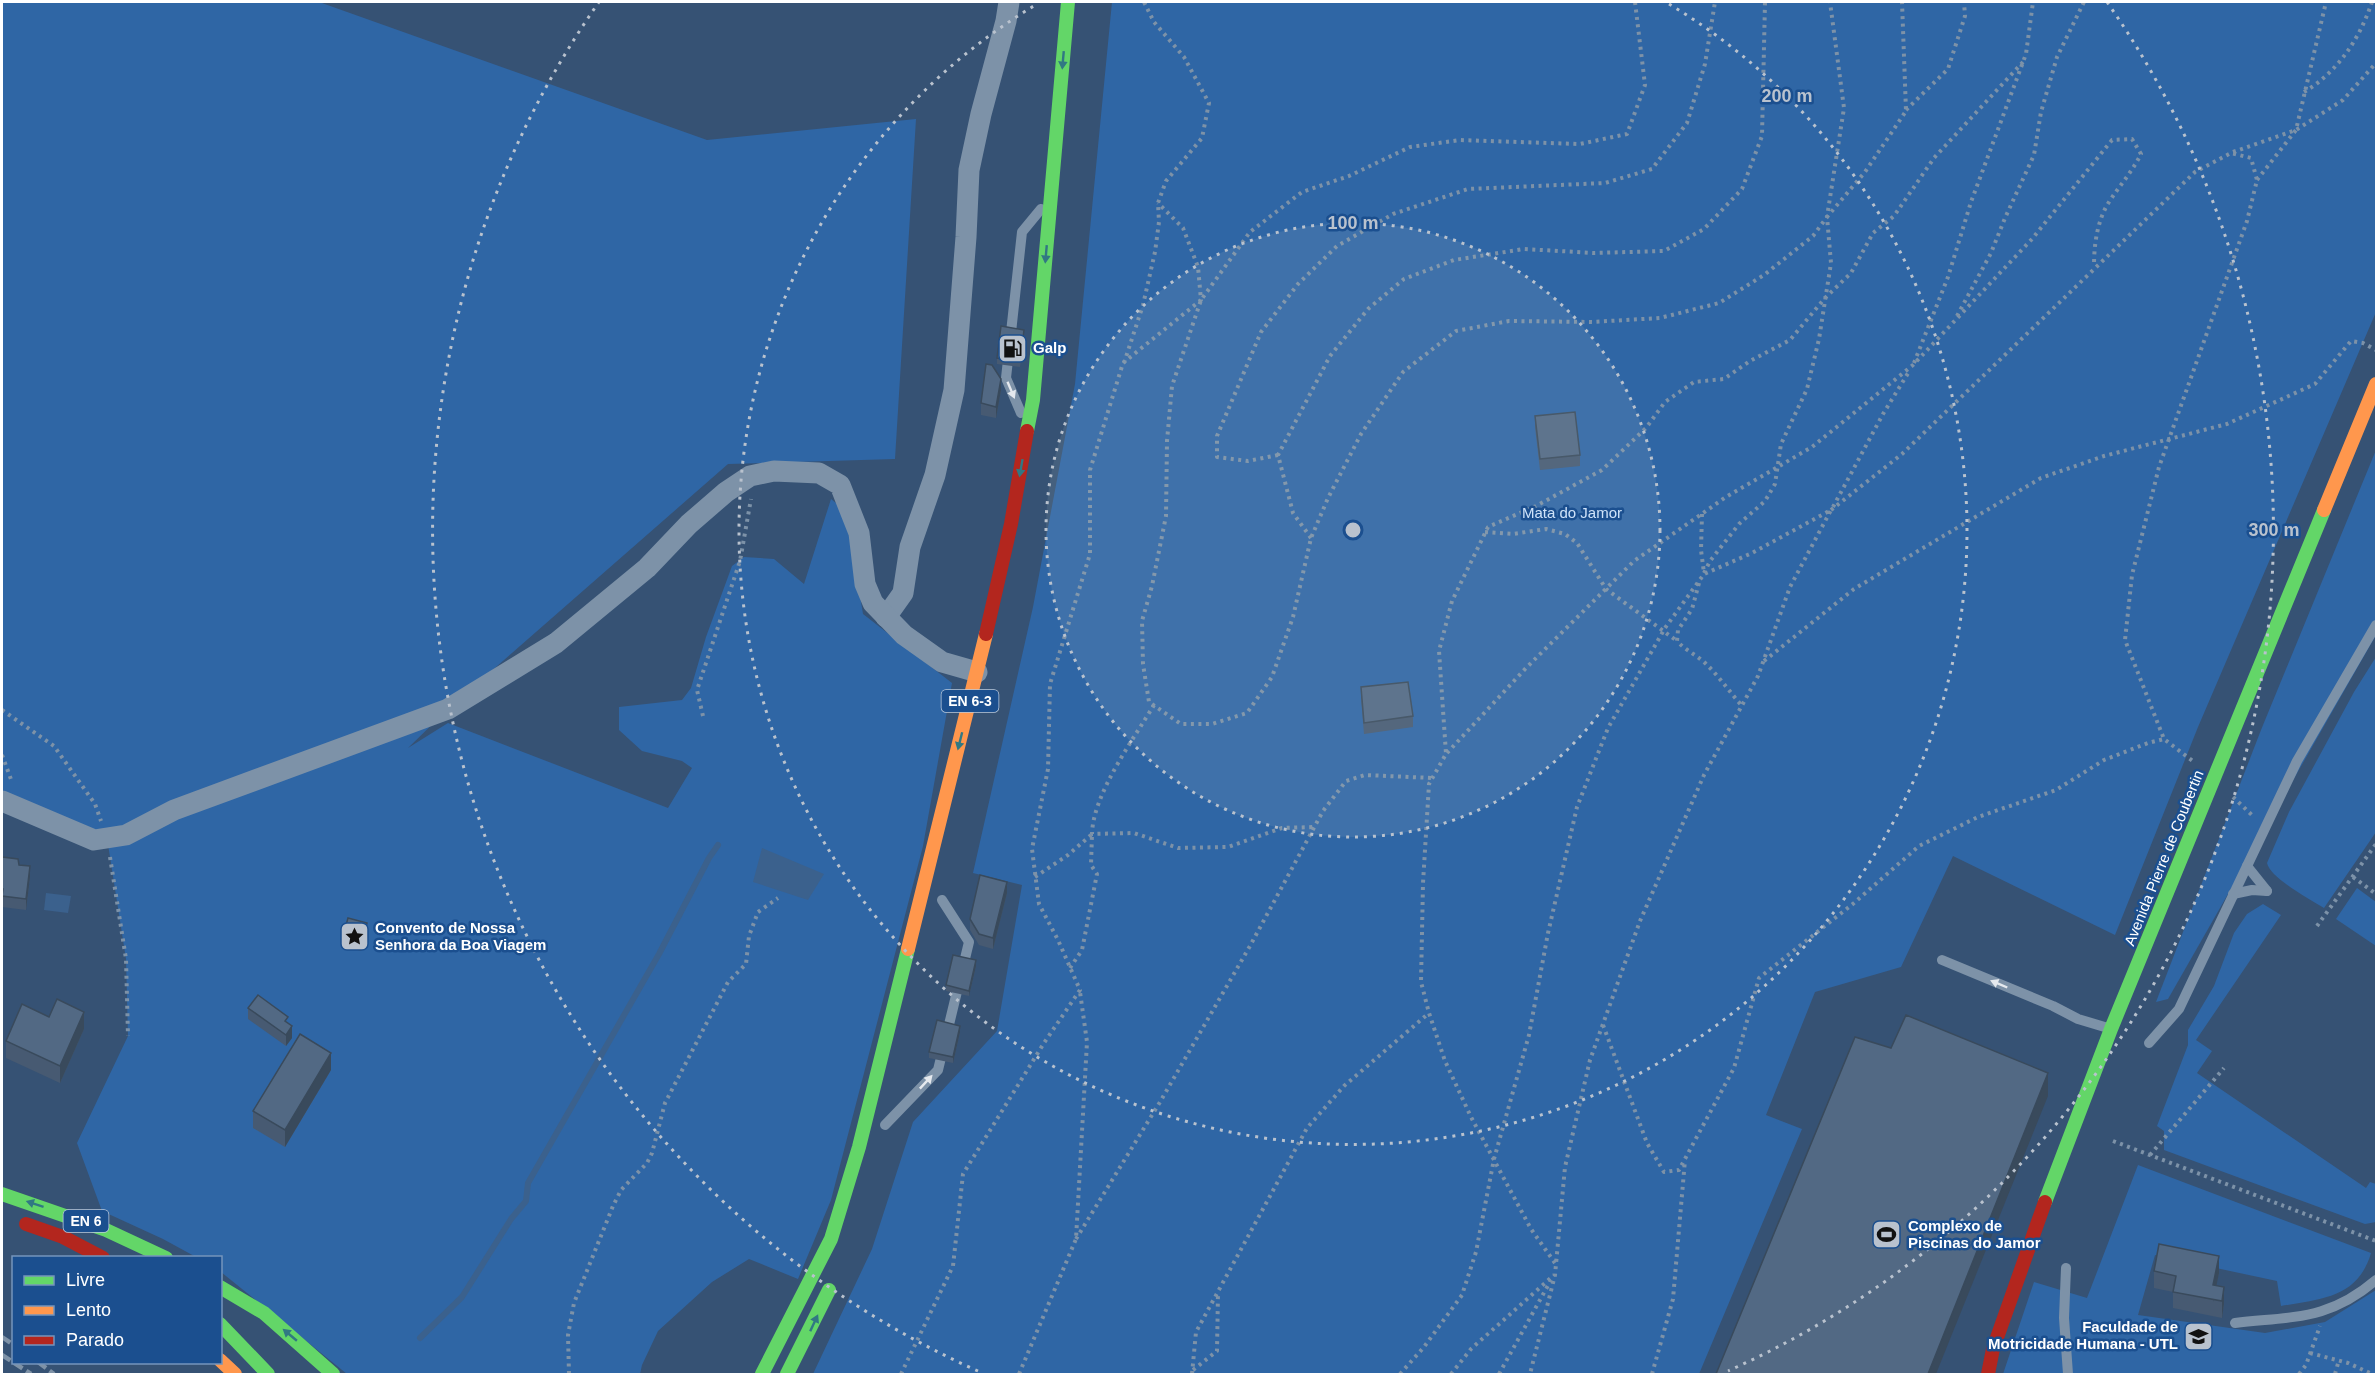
<svg xmlns="http://www.w3.org/2000/svg" width="2378" height="1376" viewBox="0 0 2378 1376" font-family="Arial,sans-serif">
	<style>
		.green { fill: #2f66a5 }
		.water { fill: #3b618d }
		.lines { fill: none; stroke-linecap: round; stroke-linejoin: round }
		.stream { stroke: #3b618d; stroke-width: 6 }
		.path { stroke: #7d92a8; stroke-width: 4; stroke-dasharray: 3 4.5; stroke-linecap: butt }
		.lane { stroke: #7d92a8; stroke-width: 10 }
		.street { stroke: #7d92a8; stroke-width: 21 }
		.fast { stroke: #63d668; stroke-width: 14 }
		.slow { stroke: #ff974d; stroke-width: 14 }
		.jam { stroke: #b3261e; stroke-width: 14 }
		.rail { stroke: #7e92a7; stroke-width: 4.5; stroke-dasharray: 10 4.5; stroke-linecap: butt }
		.wall { fill: #475a72 }
		.shaded-wall { fill: #394a5c }
		.building { fill: #526984; stroke: #394a5c; stroke-width: 1.5 }
		.oneway { fill: #317883 }
		.oneway2 { fill: #e5e9ee }
		.ring { fill: none; stroke: #b9c2ce; stroke-width: 3; stroke-dasharray: 3 6 }
		.labels { text-anchor: middle; stroke-width: 5; stroke-linejoin: round; paint-order: stroke }
		.shield { fill: #1b4f8f; stroke: #bbcadd; stroke-width: 1.5 }
		.shield-label { font-size: 14px; font-weight: bold; fill: #fff }
		.poi-label { font-size: 15px; font-weight: bold; fill: #fff; stroke: #1b4f8f; text-anchor: start }
		.park-label { font-size: 15px; fill: #cfe3fa; stroke: #1b4f8f }
		.street-label { font-size: 15px; fill: #fff; stroke: #1b4f8f }
		.centre { fill: #b9c2ce; stroke: #1b4f8f; stroke-width: 3 }
		.ring-label { font-size: 18px; text-anchor: middle; font-weight: bold; fill: #b9c2ce; stroke: #1b4f8f; stroke-width: 5; stroke-linejoin: round; paint-order: stroke }
	</style>
	<rect width="100%" height="100%" fill="#365274"/>
	<!-- green -->
	<g class="green">
		<path d="M2 2H319L707 140 916 119 895 459 728 464 448 709 408 748 448 723 668 808 692 768 682 761 642 751 619 730V707L682 700 691 688 706 637 732 566 744 557 774 559 804 584 831 499 846 511 863 614 952 683 923 846 831 1200 798 1279 749 1259 712 1282 658 1331 642 1365 640 1374H347L221 1272 220 1258 196 1257 163 1239 102 1211 77 1143 128 1036 126 959 107 838 2 801Z"/>
		<path d="M1112 2H2376V312L2198 727 2115 935 1953 856 1901 967 1815 992 1766 1115 1802 1129 1699 1374H813L872 1249 913 1122 997 1031 1022 885 973 873 1033 607 1075 384Z"/>
		<path d="M2376 450V635L2168 999 2156 1002 2261 730Z"/>
		<path d="M2376 657V832L2324 908C2311 900 2270 878 2267 863L2289 812 2354 692Z"/>
		<path d="M2357 888 2376 902V946L2336 919Z"/>
		<path d="M2263 904 2281 915 2196 1040 2212 1051 2197 1073 2366 1188 2370 1182 2376 1184V1222L2365 1224 2164 1150V1131L2157 1126 2188 1045V1030L2214 986 2234 933 2247 914Z"/>
		<path d="M2138 1165 2371 1253C2358 1298 2321 1299 2281 1306L2277 1281 2155 1255 2138 1315 2265 1333 2325 1322 2376 1290V1374H2003L2034 1282 2087 1298Z"/>
	</g>
	<!-- water -->
	<g class="water">
		<path d="M762 848 824 874 808 900 753 882Z"/>
		<path d="M46 893 71 896 68 913 44 910Z"/>
	</g>
	<g class="lines">
		<!-- stream -->
		<path class="stream" d="M420 1338 462 1297 511 1219 526 1201 528 1183 659 954 709 858 718 845"/>
		<!-- path -->
		<g class="path">
			<path d="M1635 2 1645 85 1627 134 1580 144 1460 140 1410 147 1349 176 1302 192 1250 232 1201 300 1172 386 1167 441 1166 516 1152 586 1142 621 1143 664 1149 702 1181 724H1212L1247 713 1272 677 1293 617 1311 538 1328 498 1361 434 1403 372 1456 331 1509 321 1592 322 1660 318 1719 303 1764 275 1813 236 1827 217 1844 108 1830 2"/>
			<path d="M2304 92C2338 72 2360 38 2372 2"/>
			<path d="M1906 110 1948 69 1965 16 1964 2"/>
			<path d="M2233 152 2296 130 2343 100 2376 63"/>
			<path d="M2257 180 2296 130 2326 2"/>
			<path d="M1957 316 1991 253 2005 218 2034 155 2041 112 2057 57 2084 2"/>
			<path d="M1124 363 1143 305 1155 252 1159 222 1158 203 1166 181 1202 138 1209 103 1184 57 1154 22 1144 2"/>
			<path d="M1914 363 1948 277 1971 202 2026 54 2033 2"/>
			<path d="M1278 455 1248 461 1217 457V436L1261 332 1298 284 1337 246 1393 214 1468 189 1605 183 1652 169 1687 123 1705 64 1715 2"/>
			<path d="M1833 507 1883 414 1910 370"/>
			<path d="M1831 510 1902 454 2195 172 2231 153 2251 158 2257 180 2247 221 2159 467 2132 575 2125 640 2164 739 2194 762"/>
			<path d="M1702 514 1701 550 1704 573"/>
			<path d="M1485 532 1513 534 1546 529 1565 534 1577 543 1606 589 1677 641"/>
			<path d="M1311 538 1293 513 1278 455 1330 356 1368 309 1404 279 1454 260 1524 249 1594 253 1664 251 1704 229 1742 189 1762 136 1765 2"/>
			<path d="M1704 573 1710 561 1739 524 1765 501 1775 484 1781 444 1807 389 1819 339 1831 263 1827 217 1865 172 1906 111 1902 2"/>
			<path d="M1699 583 1692 609 1678 630 1677 641C1685 650 1695 654 1704 662 1718 675 1729 691 1742 706"/>
			<path d="M1764 661 1854 589 2041 478 2104 456 2227 424 2315 384 2351 341 2363 343 2376 350"/>
			<path d="M1154 705C1133 740 1093 794 1092 834L1134 833 1178 848 1228 847 1282 828 1314 827"/>
			<path d="M2 710 54 746 95 804 101 821"/>
			<path d="M703 716 697 690 740 561 751 499"/>
			<path d="M1447 753 1526 668 1634 561 1726 497 1812 447 1913 365 2032 239 2112 140 2132 139 2141 154C2132 172 2120 185 2109 202 2097 221 2094 245 2094 266"/>
			<path d="M2 755 12 782"/>
			<path d="M2233 797 2254 817"/>
			<path d="M110 857 126 959 128 1036"/>
			<path d="M1035 877 1068 855 1091 835"/>
			<path d="M2353 877 2376 894"/>
			<path d="M2317 926 2376 844"/>
			<path d="M1070 968 1082 950 1097 874 1091 865 1092 834"/>
			<path d="M1603 1025 1647 1143 1664 1172 1679 1170 1734 1068 1759 978 1854 903 1919 846 1978 817 2056 790 2104 760 2148 743 2164 739"/>
			<path d="M2113 1141 2376 1241"/>
			<path d="M2150 1155 2224 1068"/>
			<path d="M1076 1239 1160 1102 1250 946 1323 811 1346 781 1365 775 1432 778"/>
			<path d="M1555 1263 1531 1229 1471 1117 1445 1061 1429 1013 1421 982 1423 883 1429 784 1446 754 1439 651 1452 601 1488 527 1536 506 1602 470 1646 428 1665 402 1694 382 1724 379 1750 361 1790 340 1825 298 1851 273 1873 233 1894 216 1934 158 2023 62"/>
			<path d="M2310 1353 2348 1363 2372 1374"/>
			<path d="M1193 1370 1217 1351 1218 1293"/>
			<path d="M569 1374 568 1335 574 1303 613 1206 621 1190 647 1163 652 1153 665 1103 728 982 746 964 749 936 758 912 778 898"/>
			<path d="M901 1374 953 1266 963 1174 1044 1043 1080 990 1058 940 1039 904 1032 849 1048 769 1050 684 1090 554V470L1123 363 1201 300 1198 267 1183 228 1158 203"/>
			<path d="M1019 1374 1076 1239 1087 1042 1080 992"/>
			<path d="M1192 1374 1196 1332 1307 1128 1344 1086 1429 1013"/>
			<path d="M1400 1374 1424 1347 1462 1295 1476 1252 1494 1159 1529 1035 1548 933 1577 807 1608 728 1665 628 1704 574 1752 553 1831 510 1790 587 1758 676 1704 775 1640 921 1590 1060 1565 1167 1555 1275 1530 1374"/>
			<path d="M1451 1374 1471 1349 1554 1275"/>
			<path d="M1499 1374 1551 1280"/>
			<path d="M1652 1374 1673 1299 1685 1160"/>
			<path d="M2299 1374 2306 1365 2320 1326"/>
			<path d="M2335 1374 2339 1360"/>
		</g>
		<!-- lane -->
		<g class="lane">
			<path d="M1021 413 1006 378 1022 232 1041 209"/>
			<path d="M2247 866 2267 891"/>
			<path d="M2233 894 2252 890 2267 891"/>
			<path d="M1942 960 2053 1006 2078 1019 2108 1028"/>
			<path d="M2149 1043 2179 1009 2297 761 2376 625"/>
			<path d="M885 1125 938 1070 969 942 942 900"/>
			<path d="M2066 1268 2064 1318 2068 1374"/>
			<path d="M2235 1323C2293 1316 2328 1321 2376 1280"/>
		</g>
		<!-- street -->
		<g class="street">
			<path d="M886 617 903 593 910 547 935 475 954 390 966 237 969 170 981 114 1006 21 1009 2"/>
			<path d="M2 801 94 840 126 835 174 810 448 709 556 643 647 568 689 524 726 492 750 476 774 471 819 473 840 485 859 533 865 584 873 603 904 635 942 662 977 672"/>
		</g>
		<!-- fast -->
		<g class="fast">
			<path d="M1027 431 1033 400 1068 2"/>
			<path d="M2 1194 106 1230 166 1258"/>
			<path d="M2045 1202 2111 1029 2324 510"/>
			<path d="M220 1287 264 1313 333 1374"/>
			<path d="M220 1324 268 1374"/>
			<path d="M762 1374 831 1239 859 1147 908 949"/>
			<path d="M787 1374 829 1290"/>
		</g>
		<!-- slow -->
		<g class="slow">
			<path d="M2324 510 2376 384"/>
			<path d="M908 949 986 634"/>
			<path d="M220 1360 235 1374"/>
		</g>
		<!-- jam -->
		<g class="jam">
			<path d="M986 634 1011 524 1027 431"/>
			<path d="M26 1224 63 1237 103 1258"/>
			<path d="M1988 1374 1993 1349 2045 1202"/>
		</g>
		<!-- rail -->
		<g class="rail">
			<path d="M2 1337 14 1345"/>
			<path d="M2 1355 31 1374"/>
			<path d="M38 1362 54 1374"/>
		</g>
	</g>
	<!-- wall -->
	<g class="wall">
		<path d="M1024 335 1020 367 997 364V358Z"/>
		<path d="M1001 390 996 418 981 415V403Z"/>
		<path d="M1535 416 1580 455V466L1540 470 1535 427Z"/>
		<path d="M1361 687 1413 716V727L1364 734 1361 698Z"/>
		<path d="M2 857 19 865 30 877 26 910 2 907Z"/>
		<path d="M1007 893 993 949 979 945 970 930V919Z"/>
		<path d="M367 929 361 951 342 946V940Z"/>
		<path d="M976 966 969 996 946 991V985Z"/>
		<path d="M248 1008 288 1023 292 1038 286 1046 248 1019Z"/>
		<path d="M49 1017 84 1029 60 1083 6 1058V1041Z"/>
		<path d="M960 1032 953 1063 929 1058V1052Z"/>
		<path d="M331 1070 285 1147 253 1128V1111Z"/>
		<path d="M2154 1271 2219 1273 2216 1285 2224 1304 2222 1318 2173 1308V1292L2154 1288Z"/>
	</g>
	<!-- shaded-wall -->
	<g class="shaded-wall">
		<path d="M1001 379V390L996 418V407Z"/>
		<path d="M30 866V877L26 910V899Z"/>
		<path d="M1007 882V893L993 949V938Z"/>
		<path d="M367 923V929L361 951V946Z"/>
		<path d="M976 960V966L969 996V991Z"/>
		<path d="M84 1012V1029L60 1083V1066Z"/>
		<path d="M292 1026V1038L286 1046V1035Z"/>
		<path d="M960 1026V1032L953 1063V1057Z"/>
		<path d="M331 1053V1070L285 1147V1130Z"/>
		<path d="M2048 1073V1096L1936 1374H1928Z"/>
		<path d="M2219 1256V1273L2213 1302V1285Z"/>
		<path d="M2224 1287V1304L2222 1318V1301Z"/>
	</g>
	<!-- building -->
	<g class="building">
		<path d="M1001 326 1024 330 1020 361 997 358Z"/>
		<path d="M986 364 992 365 1001 379 996 407 981 403Z"/>
		<path d="M1575 412 1580 455 1540 459 1535 416Z"/>
		<path d="M1408 682 1413 716 1364 723 1361 687Z"/>
		<path d="M2 857 18 859 19 865 30 866 26 899 2 896 3 889H2Z"/>
		<path d="M980 875 1007 882 993 938 979 934 970 919Z"/>
		<path d="M348 918 367 923 361 946 342 940Z"/>
		<path d="M953 955 976 960 969 991 946 985Z"/>
		<path d="M258 995 288 1017 285 1021 292 1026 286 1035 248 1008Z"/>
		<path d="M57 999 84 1012 60 1066 6 1041 22 1004 49 1017Z"/>
		<path d="M1906 1015 2048 1073 1928 1374H1716L1855 1037 1891 1048Z"/>
		<path d="M937 1020 960 1026 953 1057 929 1052Z"/>
		<path d="M300 1034 331 1053 285 1130 253 1111Z"/>
		<path d="M2159 1244 2219 1256 2213 1285 2224 1287 2222 1301 2173 1292 2176 1276 2154 1271Z"/>
	</g>
	<!-- one-way arrows -->
	<defs><path id="oneway-solid" d="M-6-.8H1V-3.2L6.5 0L1 3.2V.8H-6Z" transform="scale(1.5)"/></defs>
	<g class="oneway">
		<use href="#oneway-solid" transform="translate(1063 60) rotate(95)"/>
		<use href="#oneway-solid" transform="translate(1046 254) rotate(95)"/>
		<use href="#oneway-solid" transform="translate(1021 468) rotate(100)"/>
		<use href="#oneway-solid" transform="translate(960 741) rotate(104)"/>
		<use href="#oneway-solid" transform="translate(35 1204) rotate(-162)"/>
		<use href="#oneway-solid" transform="translate(814 1323) rotate(-65)"/>
		<use href="#oneway-solid" transform="translate(290 1335) rotate(-140)"/>
	</g>
	<g class="oneway2">
		<use href="#oneway-solid" transform="translate(1011 390) rotate(67)"/>
		<use href="#oneway-solid" transform="translate(1999 984) rotate(-157)"/>
		<use href="#oneway-solid" transform="translate(926 1082) rotate(-47)"/>
	</g>
	<!-- distance rings -->
	<circle cx="1353" cy="530" r="307" fill="#b9c2ce" fill-opacity=".12"/>
	<g class="ring">
		<circle cx="1353" cy="530" r="307"/>
		<path d="M1669 4A614 614 0 1 1 1037 4"/>
		<path d="M978 1371A921 921 0 0 1 599 2M2107 2A921 921 0 0 1 1728 1371"/>
	</g>
	<!-- icons -->
	<defs>
		<symbol id="fuel-square" viewBox="-11 -11 22 22"><rect x="-9" y="-9" width="18" height="18" rx="4" fill="#b9c2ce" stroke="#1b4f8f"/><path d="M-5.5-6h7V0h2V4h1.3V-2.5L3-4.5l.8-.8L6-3V5H2.5V1h-1V6h-7ZM-4.2-4.7v3.2H.2V-4.7Z" fill="#111"/></symbol>
		<symbol id="sight-square" viewBox="-11 -11 22 22"><rect x="-9" y="-9" width="18" height="18" rx="4" fill="#b9c2ce" stroke="#1b4f8f"/><path d="M0-6L1.8-2.2L6-1.7L2.9 1.2L3.7 5.4L0 3.3L-3.7 5.4L-2.9 1.2L-6-1.7L-1.8-2.2Z" fill="#111"/></symbol>
		<symbol id="stadium-square" viewBox="-11 -11 22 22"><rect x="-9" y="-9" width="18" height="18" rx="4" fill="#b9c2ce" stroke="#1b4f8f"/><path d="M0-5a6.5 5 0 1 0 0 10a6.5 5 0 1 0 0-10ZM-3.5-1.8h7v3.6h-7Z" fill="#111"/></symbol>
		<symbol id="university-square" viewBox="-11 -11 22 22"><rect x="-9" y="-9" width="18" height="18" rx="4" fill="#b9c2ce" stroke="#1b4f8f"/><path d="M0-5L7-2L0 1L-7-2ZM-4 1L0 2.5L4 1V4Q0 6-4 4Z" fill="#111"/></symbol>
	</defs>
	<g fill-rule="evenodd">
		<use href="#fuel-square" x="996" y="332" width="33" height="33"/>
		<use href="#sight-square" x="338" y="920" width="33" height="33"/>
		<use href="#stadium-square" x="1870" y="1218" width="33" height="33"/>
		<use href="#university-square" x="2182" y="1320" width="33" height="33"/>
	</g>
	<g class="labels">
		<!-- shield labels -->
		<g class="shield">
			<rect x="941.5" y="690" width="57" height="22" rx="4.5"/>
			<rect x="63.5" y="1210" width="45" height="22" rx="4.5"/>
		</g>
		<g class="shield-label">
			<text x="970" y="706">EN 6-3</text>
			<text x="86" y="1226">EN 6</text>
		</g>
		<!-- poi labels -->
		<g class="poi-label">
			<text x="1033" y="353">Galp</text>
			<text x="375" y="933">Convento de Nossa<tspan x="375" dy="17">Senhora da Boa Viagem</tspan></text>
			<text x="1908" y="1231">Complexo de<tspan x="1908" dy="17">Piscinas do Jamor</tspan></text>
			<text x="2178" y="1332" text-anchor="end">Faculdade de<tspan x="2178" dy="17">Motricidade Humana - UTL</tspan></text>
		</g>
		<!-- park labels -->
		<g class="park-label">
			<text x="1572" y="518">Mata do Jamor</text>
		</g>
		<!-- street labels -->
		<g class="street-label">
			<text transform="translate(2164 858) rotate(-68)" y="5">Avenida Pierre de Coubertin</text>
		</g>
	</g>
	<circle cx="1353" cy="530" r="9" class="centre"/>
	<g class="ring-label">
		<text x="1787" y="102">200 m</text>
		<text x="1353" y="229">100 m</text>
		<text x="2274" y="536">300 m</text>
	</g>
	<!-- border -->
	<rect width="2378" height="1376" fill="none" stroke="#ffffff" stroke-width="6"/>
	<!-- legend -->
	<rect x="12" y="1256" width="210" height="108" fill="#1b4f8f" stroke="#7695bc" stroke-width="1.5"/>
	<rect x="24" y="1276" width="30" height="9" fill="#63d668" stroke="#7695bc" stroke-width="1.5"/>
	<text x="66" y="1286" font-size="18" fill="#ffffff">Livre</text>
	<rect x="24" y="1306" width="30" height="9" fill="#ff974d" stroke="#7695bc" stroke-width="1.5"/>
	<text x="66" y="1316" font-size="18" fill="#ffffff">Lento</text>
	<rect x="24" y="1336" width="30" height="9" fill="#b3261e" stroke="#7695bc" stroke-width="1.5"/>
	<text x="66" y="1346" font-size="18" fill="#ffffff">Parado</text>
</svg>
